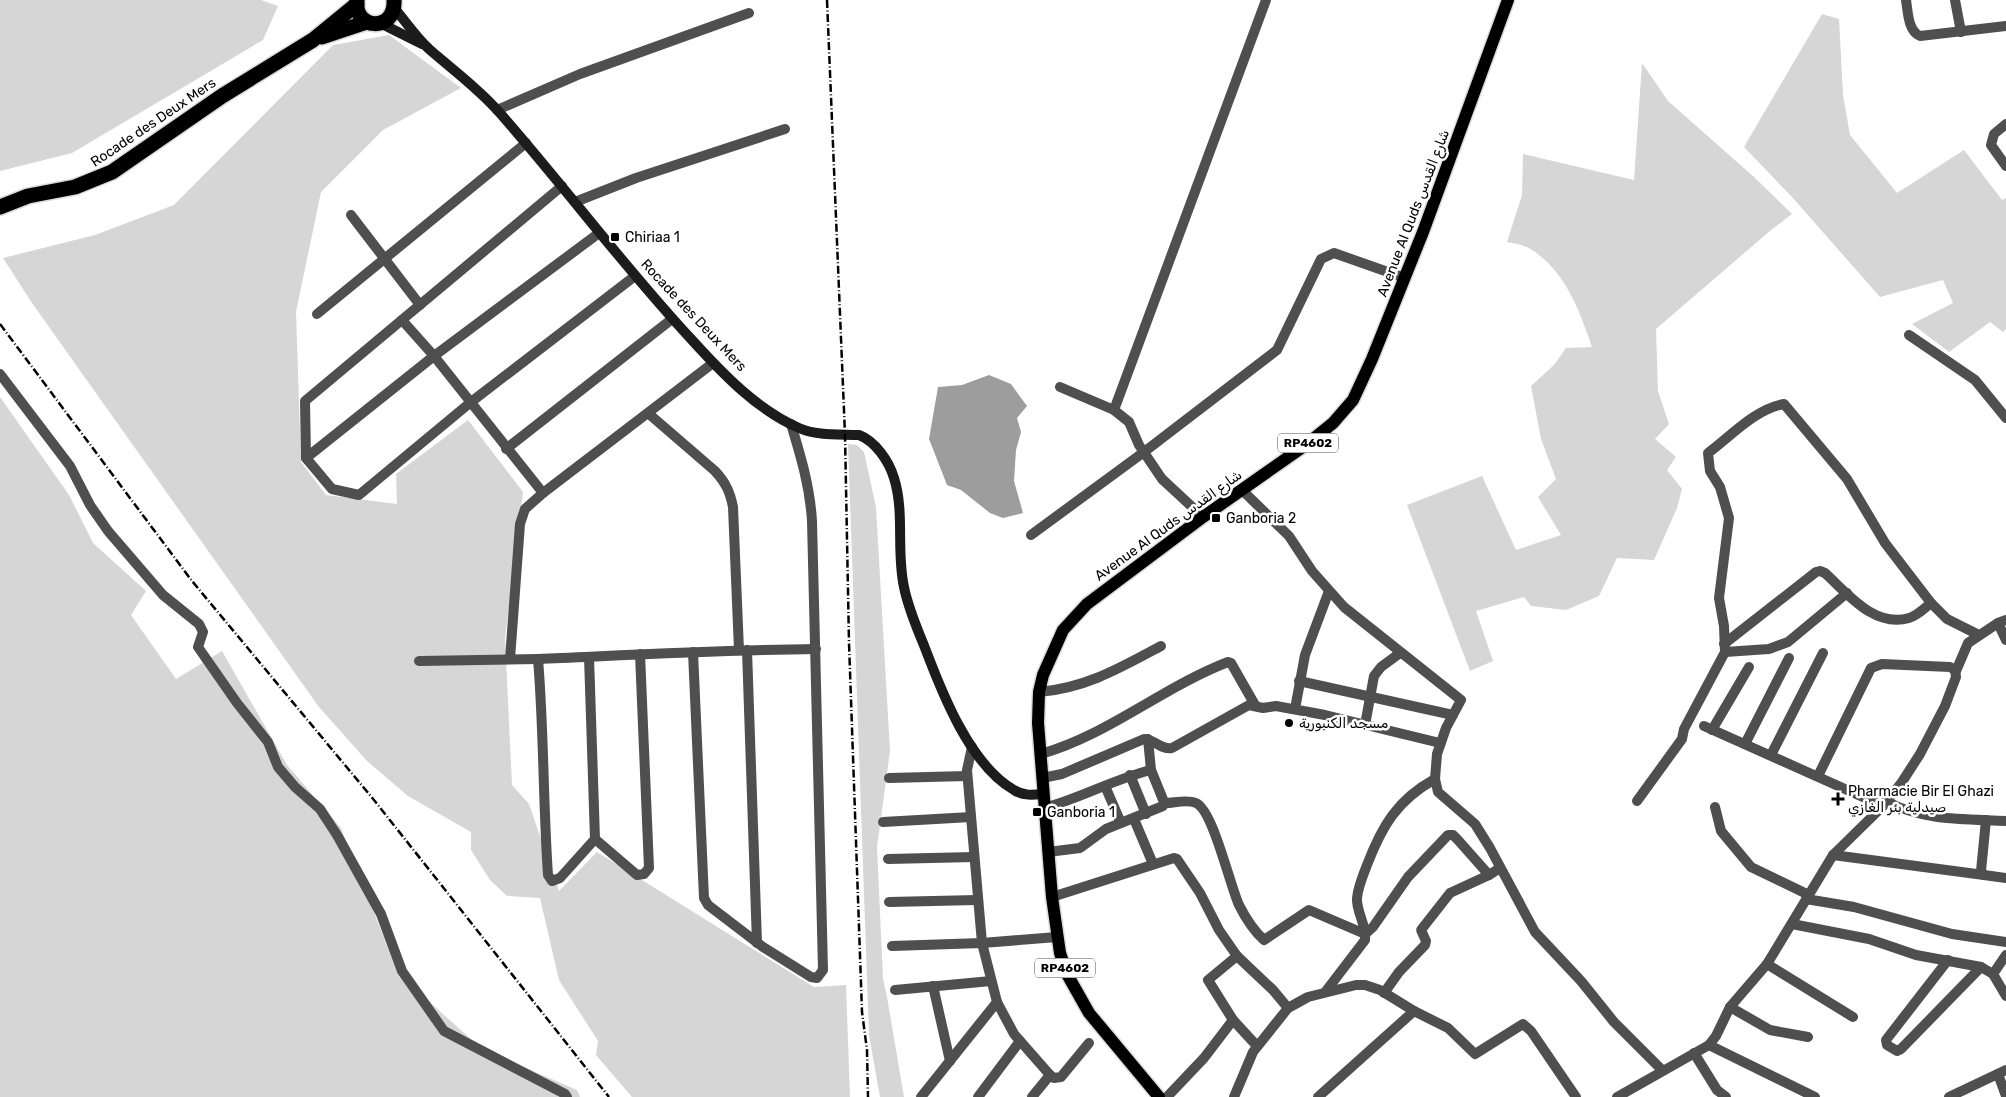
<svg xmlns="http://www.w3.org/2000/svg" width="2006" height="1097" viewBox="0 0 2006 1097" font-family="Rubik,'Noto Sans Arabic',sans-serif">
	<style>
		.green { fill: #d6d6d6 }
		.water { fill: #9d9d9d }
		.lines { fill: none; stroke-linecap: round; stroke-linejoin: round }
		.primary-casing { stroke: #dbdbdb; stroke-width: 15 }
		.highway-casing { stroke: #dbdbdb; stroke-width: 18 }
		.street { stroke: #4f4f4f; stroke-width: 10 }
		.secondary { stroke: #1c1c1c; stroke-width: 10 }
		.primary { stroke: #000; stroke-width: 12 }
		.highway { stroke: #000; stroke-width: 15 }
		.rail { stroke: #000; stroke-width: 2.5; stroke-dasharray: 8 2.5 1 2.5; stroke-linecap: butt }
		.poi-dot { fill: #000; stroke: #fff; stroke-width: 2 }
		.labels { text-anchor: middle; stroke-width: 5; stroke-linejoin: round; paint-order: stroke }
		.shield { fill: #fff; stroke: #4c4c4c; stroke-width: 1 }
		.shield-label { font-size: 12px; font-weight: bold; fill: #000 }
		.street-label { font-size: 14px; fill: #000; stroke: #fff }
		.poi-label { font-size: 14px; fill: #000; stroke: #fff; text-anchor: start }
	</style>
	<rect width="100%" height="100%" fill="#fff"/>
	<!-- green -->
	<g class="green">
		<path d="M0 0H261L278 6 263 40 72 153 0 171Z"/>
		<path d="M1822 14 1839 19 1843 95 1850 135 1897 193 1964 150 2002 200 2006 198V329L2003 332 1990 322 1949 352 1912 324 1953 303 1943 280 1880 297 1792 197 1744 147Z"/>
		<path d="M389 35 461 88 383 130 321 192 296 312 301 462 326 495 397 504 396 474 468 420 523 492 505 639 512 785 529 804 559 891 597 852 814 987 846 985 850 1097H632L596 1055 598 1041 559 980 540 898 507 896 490 880 471 850V832L408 796 367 761 319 707 32 303 3 258 95 235 174 205 333 45Z"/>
		<path d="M1642 63 1668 101 1754 177 1792 214 1771 230 1656 329 1658 391 1669 424 1655 439 1676 457 1667 470 1682 489 1677 508 1654 560 1617 558 1599 596 1566 610 1531 606 1524 597 1476 611 1493 661 1470 671 1407 505 1482 476 1516 550 1561 535 1538 497 1556 479 1541 439 1531 386 1554 365 1566 348 1592 347C1579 309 1565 270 1529 248 1523 245 1513 243 1507 242L1522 195 1523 154 1634 180Z"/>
		<path d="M0 397 69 495 93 543 146 591 131 615 176 679 222 651 287 765 341 828 395 966 405 980 482 1049 577 1090 580 1097H0Z"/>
		<path d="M848 444 857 445 864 452 876 507 890 751 877 847 883 979 887 997 904 1097H880L869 1035Z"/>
	</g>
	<!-- water -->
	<path class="water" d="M989 375 1011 384 1027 406 1017 418 1021 432 1016 450 1014 481 1023 513 1003 518 990 513 961 490 947 485 929 439 938 387 962 385Z"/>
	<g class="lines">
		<defs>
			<path id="primary" d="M1159 1097 1089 1013 1067 974 1060 953 1052 897 1038 723 1039 692 1043 675 1063 630 1087 604 1203 517 1307 444 1333 423 1353 400 1372 359 1423 232 1508 0"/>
			<g id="highway">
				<path d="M357 0C353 30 396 33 394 0"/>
				<path d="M322 37 367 22"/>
				<path d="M0 207 28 196 75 187 112 172 222 96 313 40 357 4"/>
			</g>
		</defs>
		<!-- primary casing -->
		<use href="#primary" class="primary-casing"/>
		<!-- highway casing -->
		<use href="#highway" class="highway-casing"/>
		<!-- street -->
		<g class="street">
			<path d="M1906 0C1908 12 1908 31 1920 36L2006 26"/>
			<path d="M1955 0 1961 32"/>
			<path d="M497 110 580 74 749 13"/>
			<path d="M2006 124 1994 134 1991 145 2006 166"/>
			<path d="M562 186 305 401 306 458 332 489 359 495 471 402 635 276"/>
			<path d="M575 202 636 178 785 129"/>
			<path d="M351 215 420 305"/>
			<path d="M317 314 526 143"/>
			<path d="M402 320 434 356 543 493"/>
			<path d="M1909 335 1975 380 2006 418"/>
			<path d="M0 374 70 466 90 505 108 531 163 595 199 624 203 632 198 647 237 703 268 742 278 767 295 787 320 809 337 835 381 914 402 971 444 1031 565 1094 567 1097"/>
			<path d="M1060 387 1114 410 1129 422 1139 445 1162 479 1203 517"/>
			<path d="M1114 410 1266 0"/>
			<path d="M649 414 715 471C726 483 730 492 733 507L739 650"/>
			<path d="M506 449 672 319"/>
			<path d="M306 458 434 356 599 233"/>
			<path d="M1242 490 1289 536 1312 571 1344 607 1461 700 1446 728 1437 754 1435 779 1438 792 1475 824 1490 848 1535 932 1581 981 1614 1022 1662 1070"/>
			<path d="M1031 535 1144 452 1277 350 1321 259 1334 253 1405 278"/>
			<path d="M1998 623 2006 640"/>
			<path d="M1724 644 1816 572 1820 571 1825 573C1848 594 1874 628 1909 618 1917 616 1925 608 1931 603"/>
			<path d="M747 650 757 943"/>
			<path d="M693 652 704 898 708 905 763 947 811 977 817 978 823 970 812 521C810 487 801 457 791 424"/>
			<path d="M1725 652 1769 649 1788 642 1847 593"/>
			<path d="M640 654 649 868 644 874 637 875 595 839 560 878 552 881 548 875C543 803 544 731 538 659 631 655 723 650 816 649"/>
			<path d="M589 657 595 839"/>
			<path d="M510 659 520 524 525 509 543 493 713 363"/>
			<path d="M419 661 538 659"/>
			<path d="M1956 671 1968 643 1998 623 2006 620"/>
			<path d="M1299 681 1453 715"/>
			<path d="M1039 692C1086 688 1120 668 1161 646"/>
			<path d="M1295 709 1305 655 1329 591"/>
			<path d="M1365 725 1374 676 1381 667 1400 653"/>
			<path d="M1704 726 1883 806"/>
			<path d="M1712 730 1749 667"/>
			<path d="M1745 744 1789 658"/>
			<path d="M972 747 967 770 982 943 997 1002 1014 1034 1050 1075 1032 1097"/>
			<path d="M1041 754C1108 735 1163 687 1228 662L1231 663 1255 705"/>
			<path d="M1771 755 1823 653"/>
			<path d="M1130 775 1146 814"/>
			<path d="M889 778 967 776"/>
			<path d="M1042 778 1062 774 1144 739C1154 739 1161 750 1172 748L1249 705 1263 708 1276 706 1325 715 1440 743"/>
			<path d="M1105 786 1121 823"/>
			<path d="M1637 801 1682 739 1684 729 1725 652 1724 626 1719 598 1729 518 1720 487 1710 471 1708 453C1731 436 1755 409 1784 404L1847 479 1885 543 1931 603 1947 619 1979 635"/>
			<path d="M1886 801C1922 821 1966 819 2006 821"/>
			<path d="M1165 803C1174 803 1187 799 1196 803 1213 810 1230 886 1239 905 1245 917 1254 931 1264 940L1309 910 1365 934 1373 927 1408 877 1448 835H1453L1458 840 1489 875 1500 868"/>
			<path d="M1715 807 1721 831 1751 867 1809 895"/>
			<path d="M1044 808C1081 798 1114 779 1151 770"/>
			<path d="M1134 819 1153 864"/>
			<path d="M1986 820 1981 871 1984 875 2006 878"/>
			<path d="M883 822 971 817"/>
			<path d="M1048 852 1080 848 1106 829 1163 806 1164 802 1151 770 1148 739"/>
			<path d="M1833 855 1984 875"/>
			<path d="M888 859 974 857"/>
			<path d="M1052 897 1174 858 1177 859 1200 893 1219 930 1237 956 1208 980 1233 1020"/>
			<path d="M1806 899 1854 907 1952 934 2006 942"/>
			<path d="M889 902 977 900"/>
			<path d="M1792 924 1869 939 1916 955 1981 967 1993 974 2006 955"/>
			<path d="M892 946 982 943 1057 937"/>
			<path d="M1237 956 1273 990 1288 1008"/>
			<path d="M1948 960 1886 1040 1887 1045 1897 1051 1901 1049 1981 967"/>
			<path d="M1767 964 1853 1017"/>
			<path d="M1993 974 2006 996"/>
			<path d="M933 986 950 1061"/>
			<path d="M895 990 991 981"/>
			<path d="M1326 991 1365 940C1367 925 1356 912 1357 898 1358 887 1363 875 1367 865 1382 826 1397 800 1435 779"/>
			<path d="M1384 993 1399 972 1425 945 1426 941 1421 930 1450 893 1489 875"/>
			<path d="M1730 1007 1770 1030 1808 1037"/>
			<path d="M1709 1045 1815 1097"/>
			<path d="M1694 1053 1717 1090 1726 1097"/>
			<path d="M1998 1074 2006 1096"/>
			<path d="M1050 1075 1054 1078 1061 1077 1089 1043"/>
			<path d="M921 1097 997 1002"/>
			<path d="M978 1097 1020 1041"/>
			<path d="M1167 1097 1204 1058 1233 1020 1257 1046"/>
			<path d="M1234 1097 1253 1052 1288 1008 1308 997 1356 985H1365L1380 990 1414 1011 1448 1028 1475 1054 1523 1024 1531 1031 1576 1097"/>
			<path d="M1318 1097 1414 1011"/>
			<path d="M1617 1097 1709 1045 1716 1036 1730 1007 1767 964 1833 855 1883 806 1902 782 1920 754 1945 706 1956 677 1955 670 1950 667 1882 664 1871 668 1818 776"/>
			<path d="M1949 1097 2006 1070"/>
		</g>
		<!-- secondary -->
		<g class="secondary">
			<path d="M395 9C406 22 416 37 429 49 453 70 478 88 499 112 565 187 624 267 692 340 722 373 757 410 799 428 817 436 839 434 859 435 875 441 889 461 894 478 905 513 896 551 904 587 908 608 917 628 925 648 942 693 970 765 1014 790 1023 796 1033 795 1043 794"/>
			<path d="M380 23 422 44"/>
		</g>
		<!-- primary -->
		<use href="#primary" class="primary"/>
		<!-- highway -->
		<use href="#highway" class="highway"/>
		<!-- rail -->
		<g class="rail">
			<path d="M827 0 845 435 849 643 862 1012 867 1050 868 1097"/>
			<path d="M0 324 192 581 374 800 609 1097"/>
		</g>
	</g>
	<!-- markers -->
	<g class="poi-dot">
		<rect x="610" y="232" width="10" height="10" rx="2.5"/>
		<rect x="1211" y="513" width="10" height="10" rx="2.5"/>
		<circle cx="1289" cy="723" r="5"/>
		<path d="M1835.5 791.5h5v5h5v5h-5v5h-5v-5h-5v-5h5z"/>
		<rect x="1032" y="807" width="10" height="10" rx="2.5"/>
	</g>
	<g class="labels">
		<!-- shield labels -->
		<g class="shield">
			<rect x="1278" y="433.5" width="60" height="19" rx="4"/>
			<rect x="1035" y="958.5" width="60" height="19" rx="4"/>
		</g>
		<g class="shield-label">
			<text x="1308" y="447">RP4602</text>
			<text x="1065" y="972">RP4602</text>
		</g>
		<!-- street labels -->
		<g class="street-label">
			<text transform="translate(153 122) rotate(-34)" y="5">Rocade des Deux Mers</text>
			<text transform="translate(1413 213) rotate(-69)" y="5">Avenue Al Quds شارع القدس</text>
			<text transform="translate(694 315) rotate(47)" y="5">Rocade des Deux Mers</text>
			<text transform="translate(1168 525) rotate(-36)" y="5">Avenue Al Quds شارع القدس</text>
		</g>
		<!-- poi labels -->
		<g class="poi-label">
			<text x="625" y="242">Chiriaa 1</text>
			<text x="1226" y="523">Ganboria 2</text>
			<text x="1299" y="728">مسجد الكنبورية</text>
			<text x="1848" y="796">Pharmacie Bir El Ghazi<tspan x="1848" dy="16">صيدلية بئر الغازي</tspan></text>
			<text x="1047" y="817">Ganboria 1</text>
		</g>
	</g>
</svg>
